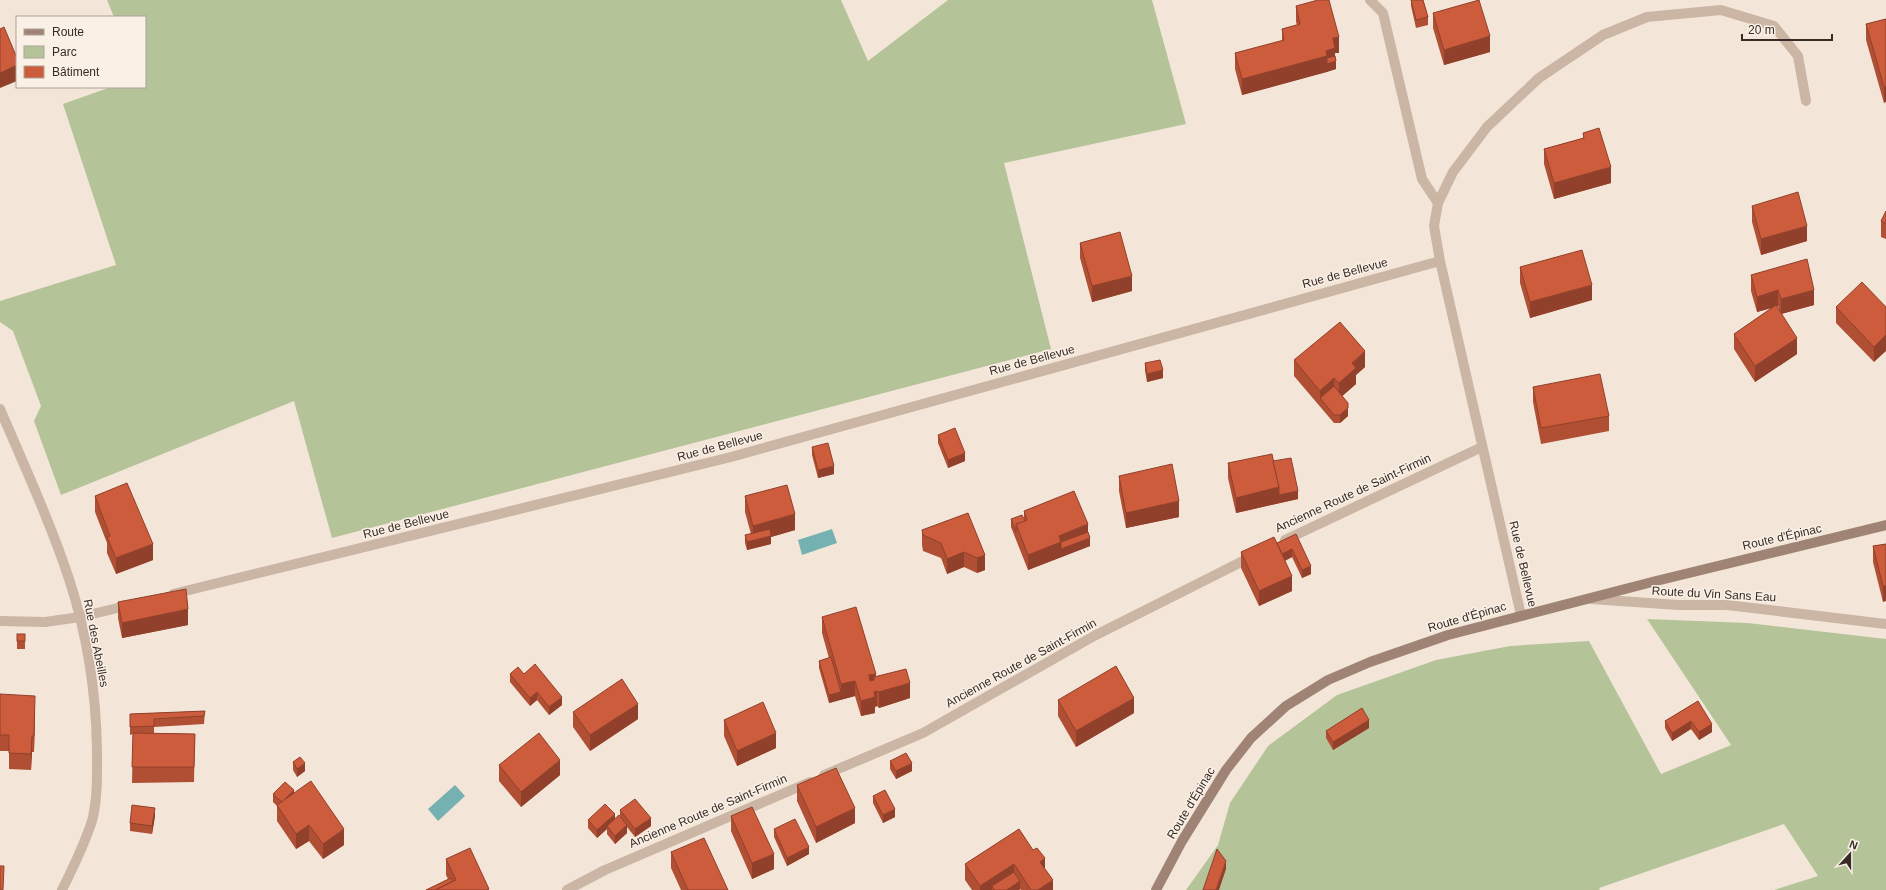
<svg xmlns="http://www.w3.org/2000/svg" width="1886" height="890" viewBox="0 0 1886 890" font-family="Helvetica,sans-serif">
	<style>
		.green { fill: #b5c398 }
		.water { fill: #76b1b1 }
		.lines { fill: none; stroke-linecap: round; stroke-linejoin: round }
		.lane { stroke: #cbb5a4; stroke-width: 10 }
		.street { stroke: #cbb5a4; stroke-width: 10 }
		.secondary { stroke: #9f8476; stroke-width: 10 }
		.wall { fill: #b04f34; fill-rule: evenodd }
		.shaded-wall { fill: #90402b }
		.building { fill: #cd5c3d; stroke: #90402b }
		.labels { text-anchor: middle; stroke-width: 3; stroke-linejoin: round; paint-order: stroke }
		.street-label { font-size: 12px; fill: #372b26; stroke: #faf0e6 }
	</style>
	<rect width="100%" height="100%" fill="#f3e6d9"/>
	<!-- green -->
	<g class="green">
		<path d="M107 0H841L868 61 948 0H1152L1186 124 1004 163 1051 349 332 538 294 401 61 495 34 421 41 406 13 331 0 322V301L116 265 63 104 111 87H145V17H114Z"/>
		<path d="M1647 619 1748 623 1886 639V890H1774L1818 876 1784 824 1599 888 1600 890H1186L1218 845 1230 803 1268 746 1337 695 1436 660 1510 646 1589 641 1661 774 1731 745Z"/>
	</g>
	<!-- water -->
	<g class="water">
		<path d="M832 529 837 543 802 555 798 540Z"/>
		<path d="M455 785 465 796 438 821 428 809Z"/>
	</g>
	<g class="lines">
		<!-- lane -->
		<path class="lane" d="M1370 0 1383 13 1422 179 1438 203"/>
		<!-- street -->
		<g class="street">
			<path d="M0 409C24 465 51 524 70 582 87 635 96 694 97 749 97 772 98 798 92 821 84 845 73 868 62 890"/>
			<path d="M1285 540 1482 447"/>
			<path d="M173 594 731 457 1440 261"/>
			<path d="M1591 599 1678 605H1727L1886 624"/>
			<path d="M1521 615 1440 261 1434 226 1438 203 1453 172 1487 127 1539 78 1603 35 1647 17 1721 10 1774 26 1798 56 1806 101"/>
			<path d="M0 621 45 622 80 617 130 605"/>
			<path d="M824 775 923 733 1094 636 1253 556"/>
			<path d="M567 890 605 870 810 782"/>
		</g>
		<!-- secondary -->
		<path class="secondary" d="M1156 890 1182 841 1226 770 1251 738 1286 706 1328 680 1370 662 1448 635 1656 581 1886 525"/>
	</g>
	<!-- wall -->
	<g class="wall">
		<path d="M1411 0H1423L1428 17V25L1416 28 1411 6Z"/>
		<path d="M1296 6 1339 53H1335L1336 69 1242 95 1235 69V53L1282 41V29L1297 25 1296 22Z"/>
		<path d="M1433 13 1490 52 1444 65 1433 28Z"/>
		<path d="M1886 19 1884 103 1866 40V24Z"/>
		<path d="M1583 133 1611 183 1554 199 1544 164V149L1583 138Z"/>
		<path d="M1752 206 1807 241 1761 255 1752 222Z"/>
		<path d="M1886 211V239L1881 237V221Z"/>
		<path d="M1080 243 1132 291 1092 302 1080 258Z"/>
		<path d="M1520 267 1592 300 1530 318 1520 283Z"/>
		<path d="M1751 275 1814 305 1781 314 1797 354 1755 382 1734 349V334L1772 308 1757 312 1751 291ZM1778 306 1780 313 1776 307Z"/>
		<path d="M1836 307H1886L1874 362 1836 323Z"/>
		<path d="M1294 360 1365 367 1356 375V384L1342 396 1348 411V416L1340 423H1334L1294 376Z"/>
		<path d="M1145 363 1163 378 1147 382 1145 371Z"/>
		<path d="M1533 387 1609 416V431L1541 444 1533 402Z"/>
		<path d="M938 435 965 461 948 468 938 443Z"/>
		<path d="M812 447 834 474 818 478 812 455Z"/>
		<path d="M1228 463 1298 499 1236 513 1228 478Z"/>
		<path d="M1119 476 1179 517 1126 528 1119 491Z"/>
		<path d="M95 496 153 560 116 574 107 553V543L95 512Z"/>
		<path d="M745 496 795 530 771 537V544L747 550 745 543V535L751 534 745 512Z"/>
		<path d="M1024 511 1088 532 1090 546 1028 570 1011 527V519H1024Z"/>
		<path d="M968 513 985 570 977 573 964 567 947 574 941 558 923 551 922 545V530Z"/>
		<path d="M1296 534 1311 574 1302 578 1292 557 1285 561 1292 591 1259 606 1241 568V552L1277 543Z"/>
		<path d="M1886 544 1883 602 1873 562V546Z"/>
		<path d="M118 602 188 625 122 638 118 618Z"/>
		<path d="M822 617 876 677 910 698 879 708 877 706 875 707V713L861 716 855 696 829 703 819 668V661L829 658 822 633Z"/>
		<rect x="17" y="634" width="8" height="15"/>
		<path d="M510 674H524L562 705 549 715 537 700 530 706 510 682Z"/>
		<path d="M0 694 35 711 34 752H32L31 770 9 769V751H0Z"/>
		<path d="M1058 700 1134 713 1076 747 1058 716Z"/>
		<path d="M1698 701 1712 732 1699 740 1691 729 1672 741 1665 728V721Z"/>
		<path d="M205 711 204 724 154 727V733L195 734 194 782 132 783 133 734 130 735V714Z"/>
		<path d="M573 712 638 719 590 751 573 727Z"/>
		<path d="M724 720 776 748 737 766 724 736Z"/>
		<path d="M1369 728 1333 750 1326 738V731Z"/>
		<path d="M890 761 912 771 896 779 890 769Z"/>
		<path d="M293 762 305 771 297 777 293 770Z"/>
		<path d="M499 765 560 775 521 807 499 781Z"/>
		<path d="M797 785 855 823 816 843 797 801Z"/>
		<path d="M294 793 344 845 323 859 309 841 296 849 277 821V806L273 802V794Z"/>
		<path d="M873 796 895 817 883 823 873 803Z"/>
		<path d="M620 810 651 826 635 837 627 827V833L615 844 607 834V829L597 838 588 828V820L615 819 620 817Z"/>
		<path d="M155 816 152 834 130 831V823Z"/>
		<path d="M731 816 774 869 752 879 731 831Z"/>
		<path d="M774 829 809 854 787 866 774 837Z"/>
		<path d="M1019 829 1045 869 1053 890H1021L1020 889 1019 890H972L965 880V864Z"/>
		<path d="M671 852 728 890H681L671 868Z"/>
		<path d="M446 859 489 890H426L448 879 446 875Z"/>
	</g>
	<!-- shaded-wall -->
	<g class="shaded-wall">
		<path d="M1490 36V52L1444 65V50Z"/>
		<path d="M1339 37V53H1335V62L1336 61V69L1327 72V64V72L1242 95V79L1326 51 1333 38Z"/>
		<path d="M17 65V81L0 88V73Z"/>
		<path d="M1884 87H1886V102L1884 103Z"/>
		<path d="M1611 167V183L1554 199V183Z"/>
		<path d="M1807 226V241L1761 255V239Z"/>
		<path d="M1132 276V291L1092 302V286Z"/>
		<path d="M1592 285V300L1530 318V302Z"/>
		<path d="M1778 290V306L1757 312V297Z"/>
		<path d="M1814 290V305L1781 314V299Z"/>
		<path d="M1886 335V351L1874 362V347Z"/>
		<path d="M1797 338V354L1755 382V366Z"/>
		<path d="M1365 351V367L1356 375V384L1339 399V383L1352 363Z"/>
		<path d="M1163 370V378L1147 382V374Z"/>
		<path d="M1334 378V394L1320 398V391Z"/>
		<path d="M1348 403V416L1340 423V415Z"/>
		<path d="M965 453V461L948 468V460Z"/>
		<path d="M834 466V474L818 478V470Z"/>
		<path d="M1279 487 1298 491V499L1236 513V498Z"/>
		<path d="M1179 501V517L1126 528V513Z"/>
		<path d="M795 514V530L771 537V544L747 550V542L753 540V526Z"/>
		<path d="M1088 524V539L1090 538V546L1028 570V555L1059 536Z"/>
		<path d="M153 544V560L116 574V558Z"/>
		<path d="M1292 549V557L1279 563V556Z"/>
		<path d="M964 552V567L947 574V559Z"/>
		<path d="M985 555V570L977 573V558Z"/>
		<path d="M1311 566V574L1302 578V570Z"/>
		<path d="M1292 576V591L1259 606V591Z"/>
		<path d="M1883 586H1886V601L1883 602Z"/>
		<path d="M188 609V625L122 638V623Z"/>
		<path d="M876 674V689L869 691V675Z"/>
		<path d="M855 681V696L829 703V695L841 692V684Z"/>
		<path d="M910 683V698L879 708V692Z"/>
		<path d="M877 691V706L875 707V713L861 716V701L874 692Z"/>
		<path d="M537 692V700L530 706V698Z"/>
		<path d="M35 696V711L34 752V736Z"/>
		<path d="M562 697V705L549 715V707Z"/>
		<path d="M1134 698V713L1076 747V731Z"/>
		<path d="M638 704V719L590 751V735Z"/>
		<path d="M1369 720V728L1333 750V742Z"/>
		<path d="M1691 721V729L1672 741V733Z"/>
		<path d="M1712 724V732L1699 740V732Z"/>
		<path d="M776 733V748L737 766V751Z"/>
		<path d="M32 736V752L31 770V754Z"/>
		<path d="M560 760V775L521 807V792Z"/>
		<path d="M305 763V771L297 777V769Z"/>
		<path d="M912 763V771L896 779V771Z"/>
		<path d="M294 790V798L282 803Z"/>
		<path d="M155 808V816L152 834V826Z"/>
		<path d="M855 808V823L816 843V827Z"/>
		<path d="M895 809V817L883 823V815Z"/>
		<path d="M615 814V822L607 826V829L597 838V830Z"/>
		<path d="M651 818V826L635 837V829Z"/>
		<path d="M309 825V841L296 849V834Z"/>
		<path d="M627 825V833L615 844V836Z"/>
		<path d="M344 829V845L323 859V844Z"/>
		<path d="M809 847V854L787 866V858Z"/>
		<path d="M774 854V869L752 879V863Z"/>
		<path d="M1045 858V874L1040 862Z"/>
		<path d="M1226 861V869L1219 890H1216Z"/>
		<path d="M1014 864V880L992 886V890H980V886Z"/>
		<path d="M1053 880V890H1038Z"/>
		<path d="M1020 881V889L1019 890H1007Z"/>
	</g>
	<!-- building -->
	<g class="building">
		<path d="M1318 0H1329L1339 37 1333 38 1335 48 1326 51 1327 56 1242 79 1235 53 1284 40 1282 29 1300 24 1296 6Z"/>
		<path d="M1411 0H1423L1428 17 1416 20Z"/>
		<path d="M1479 0 1490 36 1444 50 1433 13Z"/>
		<path d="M1886 19V87H1884L1866 24Z"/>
		<path d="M4 27 17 58V65L0 73V29Z"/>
		<path d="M1335 56 1336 61 1327 64V58Z"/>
		<path d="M1599 128 1611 167 1554 183 1544 149 1584 138 1583 133Z"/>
		<path d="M1798 192 1807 226 1761 239 1752 206Z"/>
		<path d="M1886 211V224L1881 221Z"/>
		<path d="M1120 232 1132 276 1092 286 1080 243Z"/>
		<path d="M1582 250 1592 285 1530 302 1520 267Z"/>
		<path d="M1807 259 1814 290 1781 299 1778 290 1757 297 1751 275Z"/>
		<path d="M1862 282 1886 307V335L1874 347 1836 307Z"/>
		<path d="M1776 305 1797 338 1755 366 1734 334Z"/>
		<path d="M1340 322 1365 351 1352 363 1356 368 1339 383 1334 378 1320 391 1294 360Z"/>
		<path d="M1160 360 1163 370 1147 374 1145 363Z"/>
		<path d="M1600 374 1609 416 1541 428 1533 387Z"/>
		<path d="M1334 386 1348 403V408L1340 415H1334L1320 398Z"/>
		<path d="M955 428 965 453 948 460 938 435Z"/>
		<path d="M828 443 834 466 818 470 812 447Z"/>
		<path d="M1272 454 1279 487 1236 498 1228 463Z"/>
		<path d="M1291 458 1298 491 1279 495V487L1273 461Z"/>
		<path d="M1172 464 1179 501 1126 513 1119 476Z"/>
		<path d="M127 483 153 544 116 558 107 537 110 536 95 496Z"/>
		<path d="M787 485 795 514 753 526 745 496Z"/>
		<path d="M1074 491 1088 524 1059 536 1061 542 1028 555 1016 524 1027 520 1024 511Z"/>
		<path d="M968 513 985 555 977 558 964 552 947 559 941 543 923 535 922 530Z"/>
		<path d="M1022 515 1025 521 1016 524V532L1011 519Z"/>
		<path d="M770 529 771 536 747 542 745 535Z"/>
		<path d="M1088 532 1090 538 1061 549V542Z"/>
		<path d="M1296 534 1311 566 1302 570 1292 549 1282 554 1277 543Z"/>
		<path d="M1274 537 1292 576 1259 591 1241 552Z"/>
		<path d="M1886 544V586H1883L1873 546Z"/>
		<path d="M186 589 188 609 122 623 118 602Z"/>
		<path d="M856 607 876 674 869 675 870 681 874 680V677L906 669 910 683 879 692 877 691 874 692 875 697 861 701 855 681 841 684 822 617Z"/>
		<rect x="17" y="634" width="8" height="7"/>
		<path d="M831 657 841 692 829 695 819 661Z"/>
		<path d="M535 664 562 697 549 707 537 692 530 698 510 674 518 667 524 674Z"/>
		<path d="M1116 666 1134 698 1076 731 1058 700Z"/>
		<path d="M622 679 638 704 590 735 573 712Z"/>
		<path d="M0 694 35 696 34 736H32L31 754 9 753V735H0Z"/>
		<path d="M1698 701 1712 724 1699 732 1691 721 1672 733 1665 721Z"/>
		<path d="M763 702 776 733 737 751 724 720Z"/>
		<path d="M1362 708 1369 720 1333 742 1326 731Z"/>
		<path d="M205 711 204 716 154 719V726L130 727V714Z"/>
		<path d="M133 733 195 734 194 767H132Z"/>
		<path d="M539 733 560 760 521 792 499 765Z"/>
		<path d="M906 753 912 763 896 771 890 761Z"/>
		<path d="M300 757 305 763 297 769 293 762Z"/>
		<path d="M836 768 855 808 816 827 797 785Z"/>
		<path d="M311 781 344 829 323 844 309 825 296 834 277 805Z"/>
		<path d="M285 782 294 790 282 802 273 794Z"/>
		<path d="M885 790 895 809 883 815 873 796Z"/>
		<path d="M635 799 651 818 635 829 620 810Z"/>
		<path d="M605 804 615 814 597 830 588 820Z"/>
		<path d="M132 805 155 808 152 826 130 823Z"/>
		<path d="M752 807 774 854 752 863 731 816Z"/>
		<path d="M619 815 627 825 615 836 607 826Z"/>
		<path d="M795 819 809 847 787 858 774 829Z"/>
		<path d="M1019 829 1033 850 1037 848 1045 858 1040 862 1053 880 1038 890H1031L1014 864 980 886 965 864Z"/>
		<path d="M704 838 728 890H688L671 852Z"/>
		<path d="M470 848 489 889 487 890H435L456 880 446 859Z"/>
		<path d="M1217 849 1226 861 1216 890H1203Z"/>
		<path d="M0 866H4L3 890H0Z"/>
		<path d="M1014 872 1020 881 1007 890H994L992 886Z"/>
		<path d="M451 878 453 881 435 890H426Z"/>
	</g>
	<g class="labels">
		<!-- street labels -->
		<g class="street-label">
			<text transform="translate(1345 273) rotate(-15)" y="4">Rue de Bellevue</text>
			<text transform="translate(1032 360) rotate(-15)" y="4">Rue de Bellevue</text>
			<text transform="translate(720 446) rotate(-15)" y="4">Rue de Bellevue</text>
			<text transform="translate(1353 493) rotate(-25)" y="4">Ancienne Route de Saint-Firmin</text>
			<text transform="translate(406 524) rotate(-14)" y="4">Rue de Bellevue</text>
			<text transform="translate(1782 537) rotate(-13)" y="4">Route d'Épinac</text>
			<text transform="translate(1523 564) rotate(77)" y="4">Rue de Bellevue</text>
			<text transform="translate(1714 594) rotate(3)" y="4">Route du Vin Sans Eau</text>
			<text transform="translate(1467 617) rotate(-16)" y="4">Route d'Épinac</text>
			<text transform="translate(96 643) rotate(79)" y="4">Rue des Abeilles</text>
			<text transform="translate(1021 663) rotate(-29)" y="4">Ancienne Route de Saint-Firmin</text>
			<text transform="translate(1191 803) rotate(-59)" y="4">Route d'Épinac</text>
			<text transform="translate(708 811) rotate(-23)" y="4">Ancienne Route de Saint-Firmin</text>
		</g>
	</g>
	<!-- legend -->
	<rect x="16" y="16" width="130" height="72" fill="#faf0e6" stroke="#aca199"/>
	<rect x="24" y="29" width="20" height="6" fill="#9f8476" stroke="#aca199"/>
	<text x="52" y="36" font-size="12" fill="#372b26">Route</text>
	<rect x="24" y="46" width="20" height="12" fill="#b5c398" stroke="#aca199"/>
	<text x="52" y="56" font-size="12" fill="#372b26">Parc</text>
	<rect x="24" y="66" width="20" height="12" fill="#cd5c3d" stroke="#aca199"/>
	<text x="52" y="76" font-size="12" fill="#372b26">Bâtiment</text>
	<!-- north arrow -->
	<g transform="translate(1850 854) rotate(21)" stroke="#faf0e6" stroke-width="3" paint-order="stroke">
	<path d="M0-3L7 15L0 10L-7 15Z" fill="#372b26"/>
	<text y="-6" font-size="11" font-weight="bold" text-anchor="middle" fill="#372b26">N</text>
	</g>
	<!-- scale -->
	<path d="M1742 34v6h90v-6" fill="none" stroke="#372b26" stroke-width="2"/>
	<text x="1748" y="34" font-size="12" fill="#372b26" stroke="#faf0e6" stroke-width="3" paint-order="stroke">20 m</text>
</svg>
